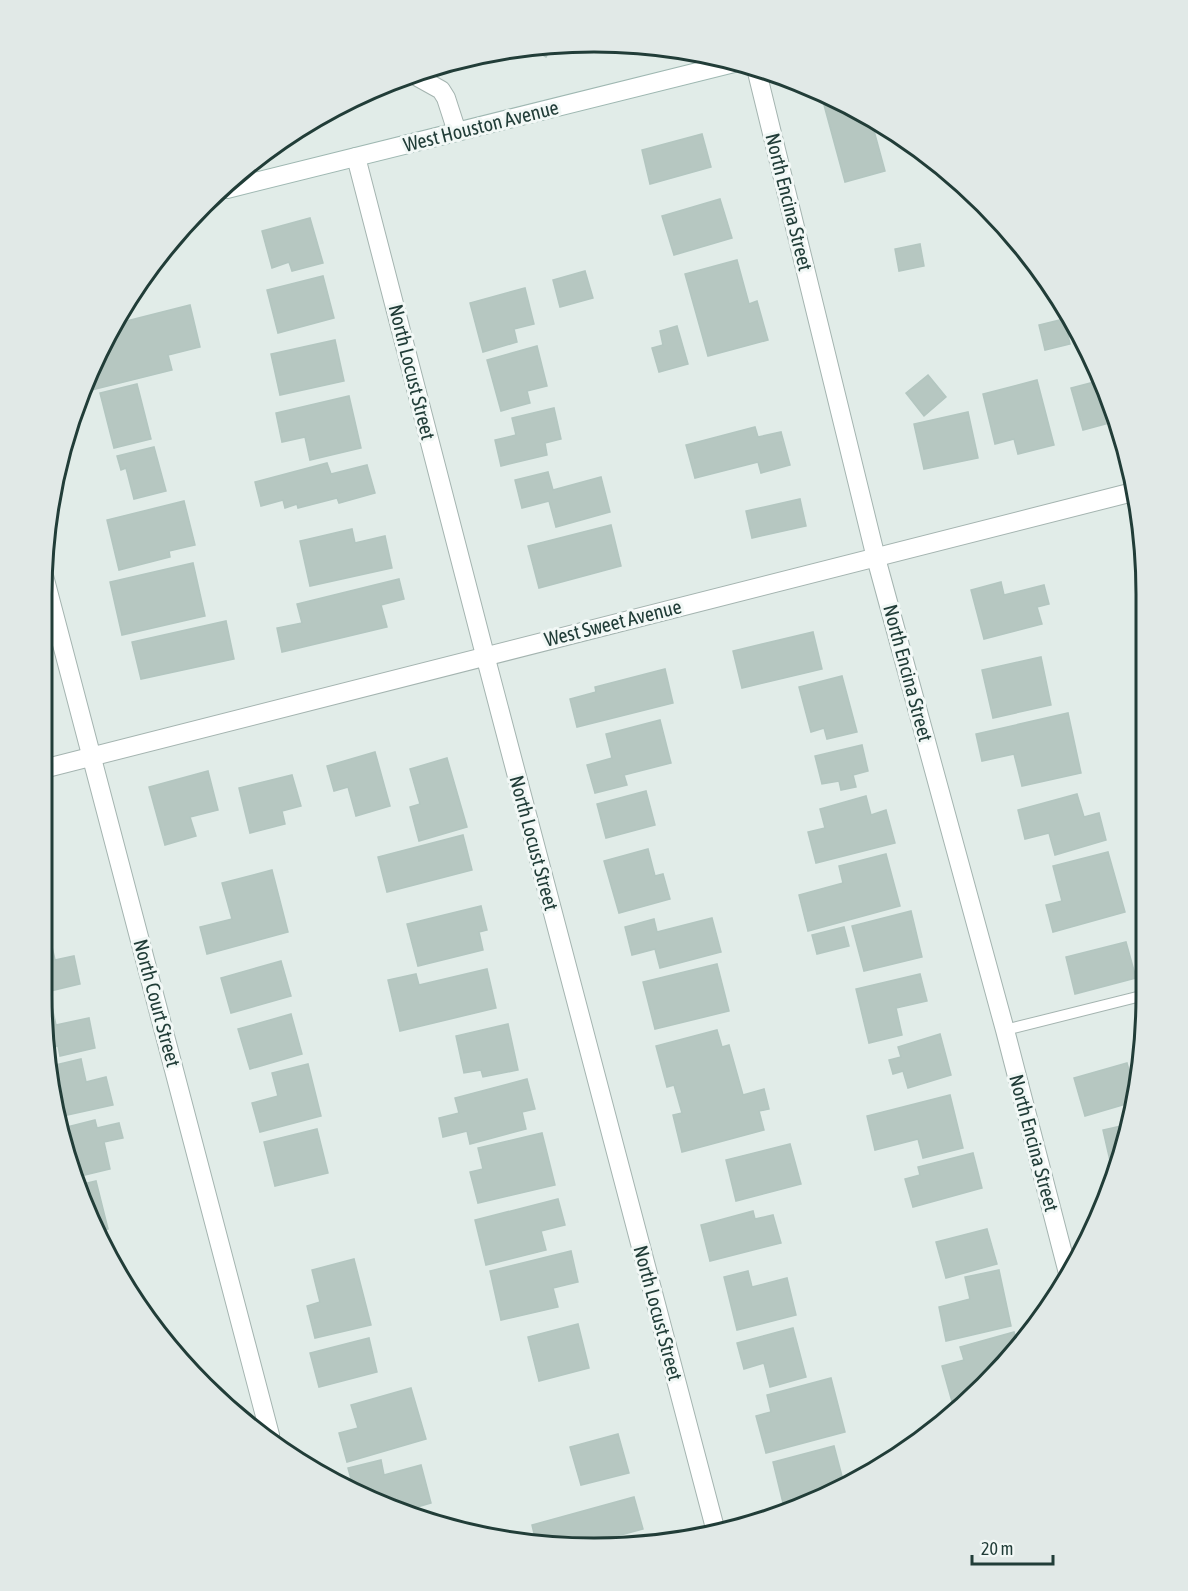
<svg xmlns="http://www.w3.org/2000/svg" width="1188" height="1591" viewBox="0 0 1188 1591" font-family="'Asap Condensed',sans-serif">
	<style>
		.building { fill: #b6c7c1; stroke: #b3c6c0; stroke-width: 1.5 }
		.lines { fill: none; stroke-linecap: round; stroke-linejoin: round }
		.lane-casing { stroke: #a4b4b0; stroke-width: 12 }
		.street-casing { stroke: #a4b4b0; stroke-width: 20 }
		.secondary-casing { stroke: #9fb8b2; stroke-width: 20 }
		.lane { stroke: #fff; stroke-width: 10 }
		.street { stroke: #fff; stroke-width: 18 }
		.secondary { stroke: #fff; stroke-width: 18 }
		.labels { text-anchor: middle; stroke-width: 6; stroke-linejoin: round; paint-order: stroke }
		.street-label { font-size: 20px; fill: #213d38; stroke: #f2f8f6 }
		.rim { fill: none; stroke: #213d38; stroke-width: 3 }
	</style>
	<rect width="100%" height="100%" fill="#e1ece8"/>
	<!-- building -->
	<g class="building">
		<path d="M553 44 546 57 530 48Z"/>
		<path d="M838 101 853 108 854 111 857 110 870 116 885 171 845 182 824 105Z"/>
		<path d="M702 134 711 167 650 184 642 150Z"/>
		<path d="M720 199 732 238 674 255 662 216Z"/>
		<path d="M310 218 323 263 292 271 289 262 272 268 262 231Z"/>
		<path d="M920 244 924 266 899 271 895 249Z"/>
		<path d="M737 260 749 304 757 301 768 340 708 356 685 274Z"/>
		<path d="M585 271 593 298 560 307 553 280Z"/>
		<path d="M323 276 334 318 278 333 267 290Z"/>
		<path d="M525 288 534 324 514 329 517 342 483 352 470 303Z"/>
		<path d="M190 305 200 347 168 355 172 370 88 391 119 323Z"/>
		<path d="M1064 319 1070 344 1045 350 1039 325Z"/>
		<path d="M677 326 688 364 659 372 652 348 663 345 660 331Z"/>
		<path d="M335 340 344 381 280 395 271 354Z"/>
		<path d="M537 346 547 386 527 391 530 403 501 411 487 360Z"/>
		<path d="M928 375 946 397 924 416 906 393Z"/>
		<path d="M1037 380 1054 445 1018 454 1014 439 995 444 983 394Z"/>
		<path d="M1102 380 1113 422 1083 430 1071 388Z"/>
		<path d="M137 384 151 439 114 448 100 393Z"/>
		<path d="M349 396 361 448 310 460 305 437 282 442 276 413Z"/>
		<path d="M554 408 561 439 545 443 547 455 501 466 495 440 516 435 512 418Z"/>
		<path d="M968 412 978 458 924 469 914 424Z"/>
		<path d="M755 427 758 437 781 432 790 465 761 473 758 462 695 478 686 445Z"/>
		<path d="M154 447 166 491 134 499 126 468 121 470 117 456Z"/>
		<path d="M327 463 331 474 367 465 375 493 339 503 337 498 298 508 297 504 285 508 283 500 261 506 255 482Z"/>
		<path d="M548 472 553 490 601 477 610 512 556 527 549 501 522 508 515 480Z"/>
		<path d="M800 499 806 526 752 538 746 511Z"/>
		<path d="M184 501 195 545 169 551 170 557 119 570 107 520Z"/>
		<path d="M611 525 621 566 539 588 528 546Z"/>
		<path d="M352 529 355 543 385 536 392 568 310 586 300 541Z"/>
		<path d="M193 563 205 616 122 635 110 582Z"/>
		<path d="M399 579 404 599 381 605 387 627 282 652 277 628 302 623 297 604Z"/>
		<path d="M1001 582 1004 595 1044 585 1049 604 1037 607 1042 624 984 639 971 590Z"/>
		<path d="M226 621 234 659 141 679 132 642Z"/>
		<path d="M813 632 822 669 742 688 733 651Z"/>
		<path d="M1041 657 1051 705 993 718 982 670Z"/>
		<path d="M665 669 673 703 577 727 570 699 596 692 595 687Z"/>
		<path d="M842 676 857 732 827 739 824 728 811 732 799 687Z"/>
		<path d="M1068 713 1081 773 1022 786 1014 754 982 761 976 734Z"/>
		<path d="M660 720 671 763 624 775 627 785 595 793 587 765 612 758 606 734Z"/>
		<path d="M862 745 868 771 853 775 856 787 841 790 839 781 822 784 815 756Z"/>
		<path d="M375 752 390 806 356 816 348 787 334 791 327 766Z"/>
		<path d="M447 758 467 827 419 841 410 807 420 804 410 769Z"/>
		<path d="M208 771 218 810 190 817 196 836 165 845 149 787Z"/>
		<path d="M292 775 301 806 282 811 285 824 250 833 239 788Z"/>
		<path d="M646 791 655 825 606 838 597 804Z"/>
		<path d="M1077 794 1084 817 1099 813 1106 840 1055 855 1049 833 1025 839 1018 810Z"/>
		<path d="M866 796 871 815 886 810 895 843 816 863 808 832 825 828 820 809Z"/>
		<path d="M463 835 472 870 387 892 378 857Z"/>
		<path d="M648 849 655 876 663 874 670 899 619 913 604 861Z"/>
		<path d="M1108 852 1125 912 1053 932 1046 905 1062 901 1053 866Z"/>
		<path d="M886 854 900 906 808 931 799 895 843 883 839 866Z"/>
		<path d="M272 870 288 932 207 954 200 927 232 919 222 883Z"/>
		<path d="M481 906 487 930 479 932 483 950 418 966 407 924Z"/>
		<path d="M911 911 922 957 864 971 852 926Z"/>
		<path d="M712 918 721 952 660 968 655 949 632 955 625 927 654 919 657 932Z"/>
		<path d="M47 925 55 960 74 956 80 984 42 993V926Z"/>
		<path d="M844 927 849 946 817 954 812 935Z"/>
		<path d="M1126 942 1136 978 1075 994 1066 957Z"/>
		<path d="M281 961 291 996 231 1013 221 978Z"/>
		<path d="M717 964 729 1011 655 1029 643 982Z"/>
		<path d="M487 969 496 1008 400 1031 388 980 416 974 419 985Z"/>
		<path d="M920 974 927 1001 896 1008 902 1035 869 1043 856 989Z"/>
		<path d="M52 1007 56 1025 89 1018 95 1048 60 1056 58 1046 49 1048 44 1009Z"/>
		<path d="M291 1014 302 1054 250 1069 238 1029Z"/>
		<path d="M508 1024 518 1070 483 1077 481 1070 464 1073 456 1036Z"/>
		<path d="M717 1030 722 1047 729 1045 743 1095 764 1089 769 1109 759 1111 764 1130 682 1152 673 1115 682 1113 674 1085 667 1087 656 1046Z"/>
		<path d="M940 1034 951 1075 908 1088 903 1071 893 1074 889 1060 901 1057 898 1047Z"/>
		<path d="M81 1059 86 1082 106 1077 113 1105 58 1117 51 1066Z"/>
		<path d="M1127 1063 1131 1077 1138 1075 1133 1102 1085 1116 1074 1078Z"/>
		<path d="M308 1064 321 1116 260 1132 252 1103 278 1096 272 1073Z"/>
		<path d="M527 1079 535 1109 522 1112 526 1129 470 1144 467 1131 443 1137 439 1118 459 1113 455 1098Z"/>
		<path d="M950 1095 963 1148 923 1158 918 1139 875 1150 867 1116Z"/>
		<path d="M95 1120 97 1128 119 1123 123 1138 104 1142 110 1169 76 1177 61 1140 59 1129Z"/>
		<path d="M1130 1124 1127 1140 1113 1174 1103 1130Z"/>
		<path d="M317 1129 328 1173 275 1186 264 1142Z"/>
		<path d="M542 1133 555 1185 478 1203 470 1172 483 1169 478 1148Z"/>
		<path d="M790 1144 801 1184 736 1201 726 1160Z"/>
		<path d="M973 1153 982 1188 913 1207 905 1179 920 1175 918 1167Z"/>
		<path d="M96 1181 108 1229 99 1231 79 1185Z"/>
		<path d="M558 1199 565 1225 541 1231 546 1250 486 1265 475 1220Z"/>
		<path d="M753 1211 755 1219 773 1215 781 1243 710 1261 701 1225Z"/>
		<path d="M987 1229 997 1264 946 1278 936 1242Z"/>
		<path d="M571 1251 578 1282 553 1288 558 1307 501 1320 490 1271Z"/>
		<path d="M354 1259 371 1325 315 1338 307 1306 320 1302 312 1270Z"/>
		<path d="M999 1270 1011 1326 946 1341 939 1307 970 1299 965 1277Z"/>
		<path d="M748 1271 752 1287 787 1278 796 1315 737 1330 724 1277Z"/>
		<path d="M578 1324 589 1368 539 1381 528 1337Z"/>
		<path d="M793 1328 806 1377 770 1387 764 1363 744 1369 737 1343Z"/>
		<path d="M1014 1332 1018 1348 1011 1358 998 1361 1000 1369 966 1401 953 1405 942 1366 964 1360 960 1347Z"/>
		<path d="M369 1338 377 1372 319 1387 310 1353Z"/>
		<path d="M831 1378 845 1432 766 1453 756 1416 771 1412 767 1395Z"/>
		<path d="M411 1388 426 1439 347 1462 339 1433 358 1428 351 1405Z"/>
		<path d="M618 1434 629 1473 581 1485 570 1447Z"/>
		<path d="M834 1446 843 1480 828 1484 830 1493 821 1498 784 1507 773 1462Z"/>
		<path d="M381 1460 384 1475 421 1465 431 1503 404 1511 355 1494 348 1468Z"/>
		<path d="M634 1497 643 1529 617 1536 620 1547 536 1542 532 1525Z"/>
	</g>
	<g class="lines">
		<defs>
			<path id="lane" d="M1005 1030 1145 995"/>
			<g id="street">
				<path d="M756 68 876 558 1005 1030 1069 1277"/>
				<path d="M414 75 441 90 446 98 457 132"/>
				<path d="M356 157 485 655 715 1528"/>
				<path d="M43 572 270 1435"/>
				<path d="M43 769 1133 492"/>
			</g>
			<path id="secondary" d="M227 189 734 63"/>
		</defs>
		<!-- lane casing -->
		<use href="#lane" class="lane-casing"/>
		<!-- street casing -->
		<use href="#street" class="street-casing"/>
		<!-- secondary casing -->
		<use href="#secondary" class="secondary-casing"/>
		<!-- lane -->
		<use href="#lane" class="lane"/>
		<!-- street -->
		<use href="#street" class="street"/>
		<!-- secondary -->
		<use href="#secondary" class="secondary"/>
	</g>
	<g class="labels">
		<!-- street labels -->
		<g class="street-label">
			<text transform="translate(481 126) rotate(-14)" y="7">West Houston Avenue</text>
			<text transform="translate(789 202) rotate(76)" y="7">North Encina Street</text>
			<text transform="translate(412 372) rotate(76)" y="7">North Locust Street</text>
			<text transform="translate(613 623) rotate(-14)" y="7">West Sweet Avenue</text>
			<text transform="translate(908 673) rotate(75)" y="7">North Encina Street</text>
			<text transform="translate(534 843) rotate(75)" y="7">North Locust Street</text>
			<text transform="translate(157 1003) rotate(75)" y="7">North Court Street</text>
			<text transform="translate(1034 1143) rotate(75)" y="7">North Encina Street</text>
			<text transform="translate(658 1313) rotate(75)" y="7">North Locust Street</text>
		</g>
	</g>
	<!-- crop -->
	<path d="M0 0H1188V1591H0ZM594 52H594A542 542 0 0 1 1136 594V996A542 542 0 0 1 594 1538H594A542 542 0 0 1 52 996V594A542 542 0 0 1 594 52Z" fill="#e1e9e7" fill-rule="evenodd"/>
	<path class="rim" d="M594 52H594A542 542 0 0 1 1136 594V996A542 542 0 0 1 594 1538H594A542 542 0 0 1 52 996V594A542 542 0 0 1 594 52Z"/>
	<!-- scale -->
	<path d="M972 1555v9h81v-9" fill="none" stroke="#213d38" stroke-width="3"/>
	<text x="981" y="1555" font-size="18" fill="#213d38" stroke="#f2f8f6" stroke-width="4.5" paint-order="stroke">20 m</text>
</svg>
